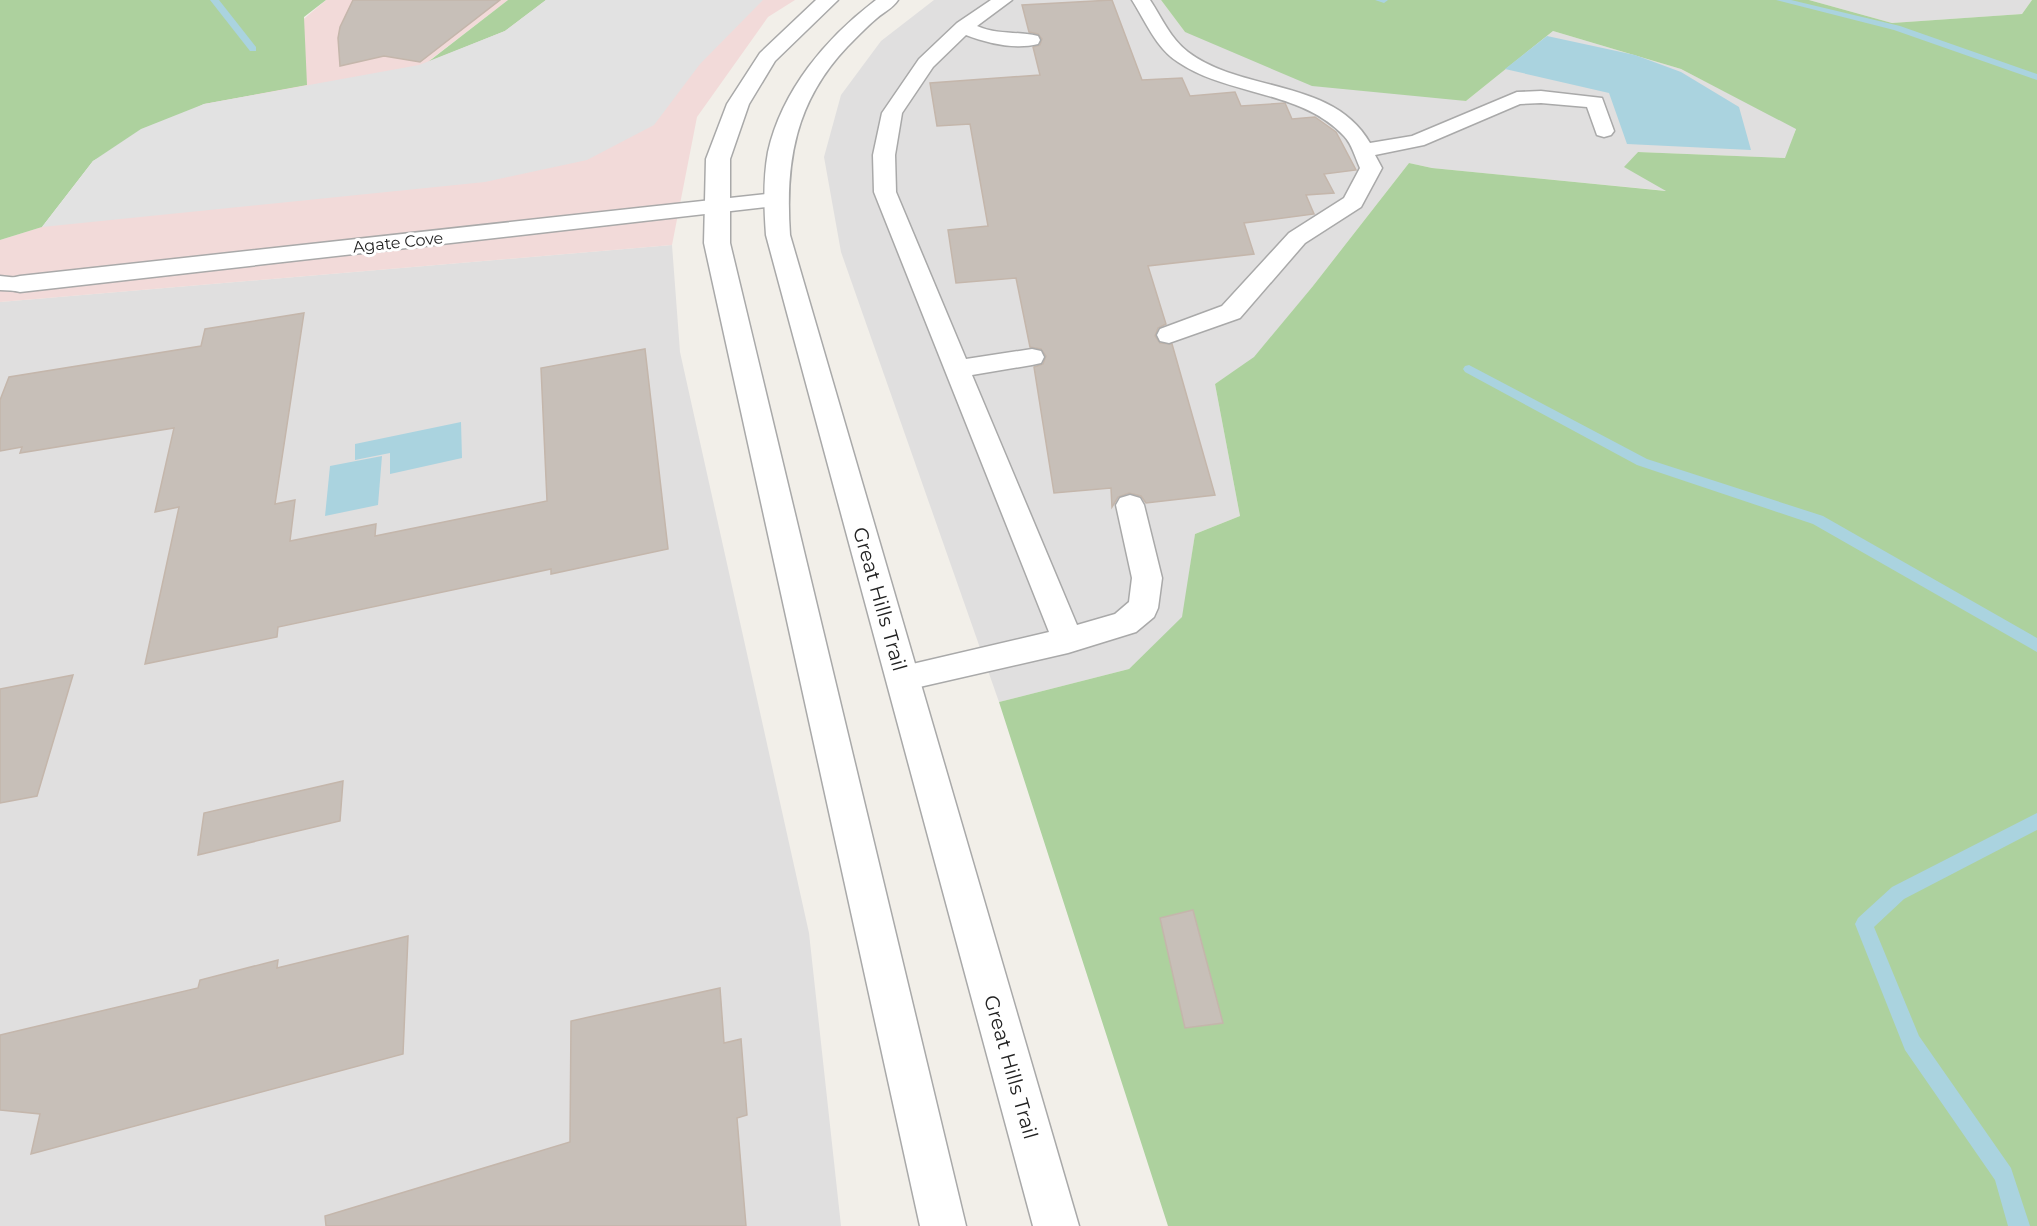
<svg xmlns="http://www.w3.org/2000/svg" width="2037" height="1226" viewBox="0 0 2037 1226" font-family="Montserrat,sans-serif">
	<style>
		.residential { fill: #e0dfdf }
		.commercial { fill: #f2dad9 }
		.forest { fill: #add19e }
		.parking { fill: #e2e2e2 }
		.water { fill: #aad3df }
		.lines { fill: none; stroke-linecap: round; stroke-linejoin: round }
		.stream { fill: #aad3df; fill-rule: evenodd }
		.building { fill: #c7bfb8; stroke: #c4b6ab; stroke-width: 1.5 }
		.service-casing { stroke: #a9a9a9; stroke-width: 3 }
		.minor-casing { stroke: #a9a9a9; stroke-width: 3 }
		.tertiary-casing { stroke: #a9a9a9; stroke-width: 3 }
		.service { fill: #fff; fill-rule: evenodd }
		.minor { fill: #fff; fill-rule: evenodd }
		.tertiary { fill: #fff; fill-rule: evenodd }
		.labels { text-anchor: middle; stroke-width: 6; stroke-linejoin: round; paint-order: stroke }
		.far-street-label { font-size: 16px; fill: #222; stroke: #fff }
		.street-label { font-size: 20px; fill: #222; stroke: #fff }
	</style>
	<rect width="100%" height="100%" fill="#f2efe9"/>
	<!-- residential -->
	<g class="residential">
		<path d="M934 0H1161L1185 32 1466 101 1553 31 1681 69 1796 128 1786 158 1638 152 1625 167 1668 191 1432 168 1409 163 1313 286 1254 358 1215 384 1240 516 1195 534 1183 617 1129 669 999 702 841 252 824 157 841 95 881 41Z"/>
		<path d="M1809 0H2032L2022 14 1892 23Z"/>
		<path d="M672 245 680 352 809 933 841 1226H0V302Z"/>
	</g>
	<!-- commercial -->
	<path class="commercial" d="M326 0H508L430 60 505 31 546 0H795L768 17 697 117 672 245 0 302V240L42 227 204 104Z"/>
	<!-- forest -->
	<g class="forest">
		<path d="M0 0H326L304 17 307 85 204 104 93 161 42 227 0 240Z"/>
		<path d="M508 0H546L505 31 428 62Z"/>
		<path d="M1161 0H1809L1892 23 2022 14 2032 0H2037V1226H1168L999 702 1129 669 1182 617 1195 534 1240 516 1215 384 1254 357 1313 286 1409 163 1432 168 1666 191 1624 167 1638 152 1785 158 1796 129 1681 69 1553 31 1466 101 1312 86 1185 32Z"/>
	</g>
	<!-- parking -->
	<path class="parking" d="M546 0H763L700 64 654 125 587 160 485 182 42 227 93 161 141 129 204 104 419 65 505 31Z"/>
	<!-- water -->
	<g class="water">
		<path d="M1547 36 1635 55 1681 72 1739 107 1751 150 1627 144 1609 93 1505 69Z"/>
		<path d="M461 422 462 458 390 474V453L355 460V444Z"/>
		<path d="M382 456 378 505 325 516 330 466Z"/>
	</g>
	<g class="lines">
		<!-- stream -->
		<g class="stream">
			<path d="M210 0H219L256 47V51H250Z"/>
			<path d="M1375 0H1388L1384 3Z"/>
			<path d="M1776 0H1791L1900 26 2037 74V80L1894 30Z"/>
			<path d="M1469 365 1647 459 1823 516 2037 638V652L1813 524 1637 465 1465 372 1463 369 1465 366Z"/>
			<path d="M2037 813V830L1904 899 1874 927 1919 1036 2011 1168 2030 1226H2008L1995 1180 1905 1050 1855 924 1858 918 1892 887Z"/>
		</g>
	</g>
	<!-- building -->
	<g class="building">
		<path d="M353 0H500L420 62 384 56 340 66 338 38 340 27Z"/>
		<path d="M1112 0 1142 80 1182 78 1190 96 1235 92 1241 106 1285 103 1292 119 1315 117 1336 132 1356 170 1324 174 1334 193 1306 195 1314 214 1244 223 1254 254 1148 266 1166 324 1158 328 1155 336 1160 343 1172 344 1215 495 1146 503 1141 496 1129 493 1118 497 1112 507 1111 488 1054 493 1034 367 1043 364 1046 356 1041 349 1030 347 1016 278 956 283 948 230 988 226 970 124 937 126 930 83 1040 75 1033 47 1040 45 1042 39 1038 34 1029 32 1022 5Z"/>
		<path d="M304 313 275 504 295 500 290 541 376 524 375 536 547 501 541 368 645 349 668 549 551 574V569L278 627 277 637 145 664 179 507 155 512 174 428 20 453 22 447 0 451V400L9 377 201 346 205 329Z"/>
		<path d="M73 675 37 796 0 803V689Z"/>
		<path d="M343 781 340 821 198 855 204 813Z"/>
		<path d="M1193 910 1223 1023 1185 1028 1160 918Z"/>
		<path d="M408 936 403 1054 31 1154 40 1114 0 1110V1035L198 988 200 980 278 960 277 968Z"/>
		<path d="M720 988 724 1043 741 1039 747 1115 737 1118 746 1226H326L325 1216 570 1142 571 1021Z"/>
	</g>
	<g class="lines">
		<defs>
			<g id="service">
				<path d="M991 0H1012L977 26C997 35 1017 31 1038 36L1040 40 1038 44C1015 50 987 43 966 35L933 67 902 113 895 155 896 192 966 359 1032 349 1041 351 1044 357 1041 363 1032 365 972 375 1077 625 1115 614 1129 602 1132 578 1116 505 1120 498 1130 495 1140 498 1144 505 1162 578 1158 608 1154 617 1136 632 1068 653 902 691 891 687 886 678 891 669 1049 632 874 192 873 155 882 113 919 59 957 23Z"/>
				<path d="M1132 0H1150C1162 18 1170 38 1188 52 1242 93 1333 78 1370 143L1412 136 1517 92 1541 91 1602 98 1614 131 1611 135 1604 137 1597 135 1587 107 1541 103 1520 104 1424 145 1375 155 1382 168 1361 207 1305 243 1240 318 1169 343 1160 341 1157 335 1160 329 1222 306 1289 233 1344 198 1360 168C1355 157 1352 144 1344 136 1301 90 1228 96 1178 62 1156 48 1146 22 1132 0Z"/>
				<path d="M0 276 28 279 32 284 28 289 20 291 0 290Z"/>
			</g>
			<path id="minor" d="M775 193 784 195 787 200 784 205 20 292 11 290 7 284 11 278 20 276Z"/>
			<g id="tertiary">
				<path d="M816 0H838L775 61 749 104 730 159V243L966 1226H920L704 243 706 159 727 104 760 53Z"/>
				<path d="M876 0H898C893 8 884 12 877 18 866 27 857 37 847 47 795 102 785 162 790 235L1079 1226H1033L766 235C764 208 763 179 768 152 782 90 826 38 876 0Z"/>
			</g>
		</defs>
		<!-- service casing -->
		<use href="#service" class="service-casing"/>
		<!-- minor casing -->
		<use href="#minor" class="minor-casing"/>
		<!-- tertiary casing -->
		<use href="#tertiary" class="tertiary-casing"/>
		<!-- service -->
		<use href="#service" class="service"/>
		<!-- minor -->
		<use href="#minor" class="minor"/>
		<!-- tertiary -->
		<use href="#tertiary" class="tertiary"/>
	</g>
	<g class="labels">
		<!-- far-street labels -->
		<g class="far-street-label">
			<text transform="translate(398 242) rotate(-6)" y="6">Agate Cove</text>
		</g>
		<!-- street labels -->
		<g class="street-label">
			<text transform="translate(880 599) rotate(74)" y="7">Great Hills Trail</text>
			<text transform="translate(1011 1067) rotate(74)" y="7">Great Hills Trail</text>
		</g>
	</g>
</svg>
